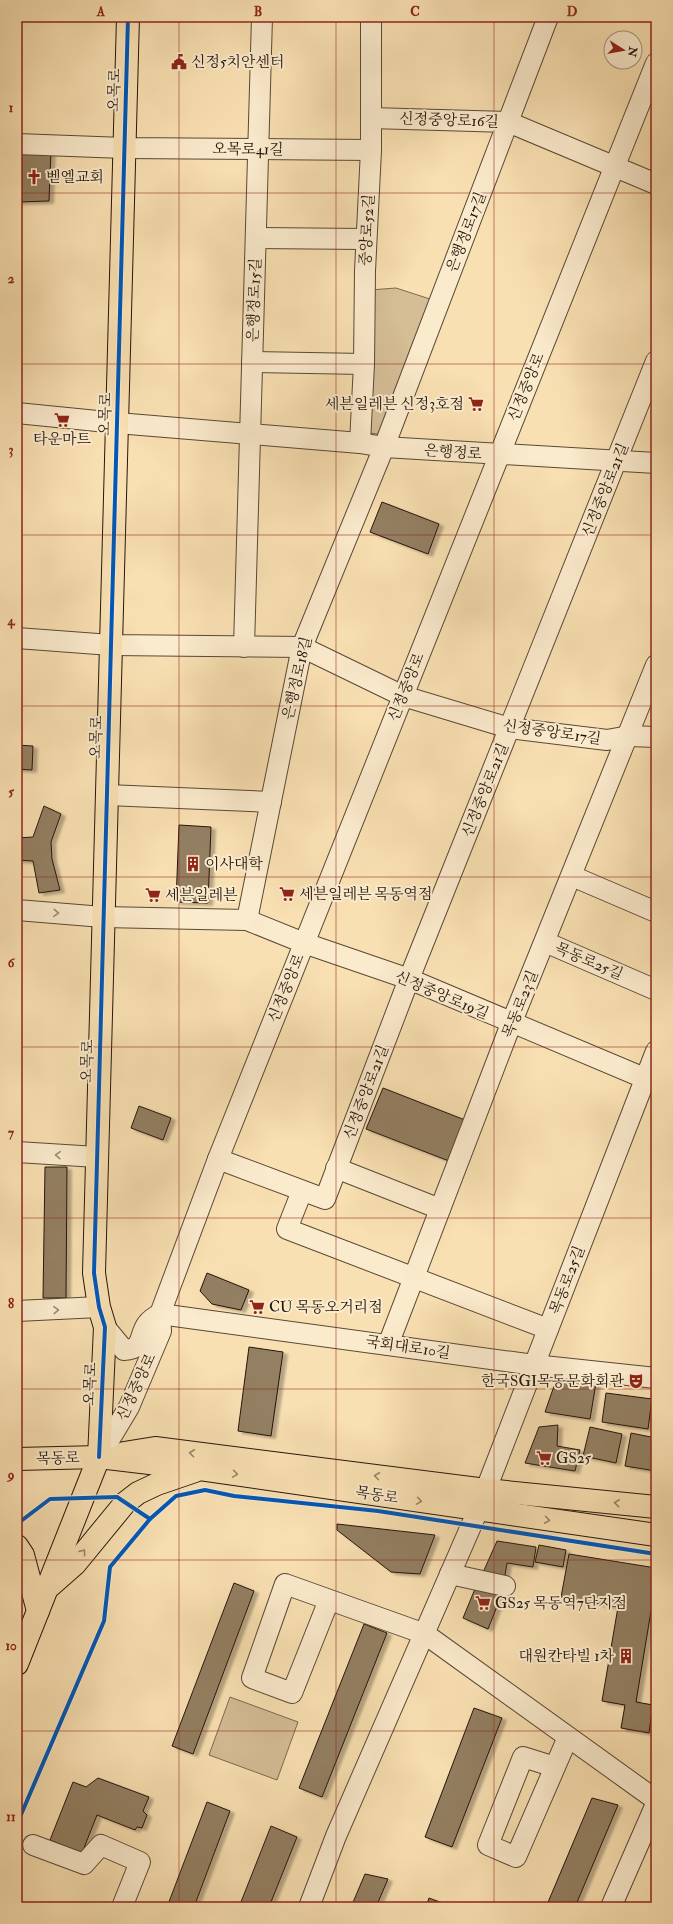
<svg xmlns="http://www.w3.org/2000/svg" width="673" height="1924" viewBox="0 0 673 1924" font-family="'IM FELL Double Pica','Noto Serif KR',serif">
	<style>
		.green { fill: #d5bd96; stroke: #7c6951 }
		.building { fill: #937f62; stroke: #24150c; filter: url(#shadow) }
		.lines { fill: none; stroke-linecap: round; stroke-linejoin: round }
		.minor-casing { stroke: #594836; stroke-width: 22 }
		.major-casing { stroke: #24150c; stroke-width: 24 }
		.minor { stroke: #fbebcd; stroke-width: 20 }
		.major { stroke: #f9e0b2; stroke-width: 22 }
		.cycleway-casing { stroke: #fbebcd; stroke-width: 6 }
		.cycleway { stroke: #0057b8; stroke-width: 4 }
		.oneway { stroke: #9a8b76 }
		.oneway2 { stroke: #998567 }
		.grid { fill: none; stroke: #8f2418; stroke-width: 1; stroke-opacity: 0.55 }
		.labels { text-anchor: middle; stroke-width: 4; stroke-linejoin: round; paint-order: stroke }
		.poi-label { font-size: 15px; fill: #24150c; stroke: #fbebcd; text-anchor: start }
		.street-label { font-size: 15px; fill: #24150c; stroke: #fbebcd }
		.neatline { fill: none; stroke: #8f2418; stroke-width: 1.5 }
		.grid-label { font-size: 13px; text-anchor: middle; font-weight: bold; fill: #8f2418 }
	</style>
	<defs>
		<filter id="shadow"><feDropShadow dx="4.5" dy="2.5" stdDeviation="1" flood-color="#0004"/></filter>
	</defs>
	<rect width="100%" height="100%" fill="#f9e0b2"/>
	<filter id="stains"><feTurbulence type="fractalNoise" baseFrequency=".005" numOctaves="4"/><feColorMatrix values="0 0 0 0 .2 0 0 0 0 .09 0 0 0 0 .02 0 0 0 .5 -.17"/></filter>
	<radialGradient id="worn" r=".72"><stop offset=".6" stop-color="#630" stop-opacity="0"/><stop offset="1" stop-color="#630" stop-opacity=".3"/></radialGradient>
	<!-- green -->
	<g class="green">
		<path d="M396 288 430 299 379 434 369 433 370 290Z"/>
		<path d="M230 1697 298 1722 277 1780 209 1755Z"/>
	</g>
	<!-- building -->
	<g class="building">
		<path d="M51 150 49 201 17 202V153Z"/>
		<path d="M382 502 439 524 428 554 370 532Z"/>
		<path d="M17 745 33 746 32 770 17 769Z"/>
		<path d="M44 806 61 814 51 842 52 859 60 890 39 893 33 861 17 860V838L33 837Z"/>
		<path d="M179 825 211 827 208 903 176 902Z"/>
		<path d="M383 1088 465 1120 449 1161 366 1129Z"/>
		<path d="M139 1106 171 1118 163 1140 131 1128Z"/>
		<path d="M45 1167H67L66 1298H43Z"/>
		<path d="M207 1273 249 1290 241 1310 212 1304 200 1291Z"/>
		<path d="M249 1347 283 1352 271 1436 238 1431Z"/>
		<path d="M567 1379 596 1383 590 1419 545 1412 554 1386Z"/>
		<path d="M606 1393 652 1399 648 1429 602 1422Z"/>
		<path d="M558 1425 557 1446 580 1450 575 1471 525 1463 539 1427Z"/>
		<path d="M590 1427 622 1434 616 1463 583 1456Z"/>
		<path d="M631 1433 656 1438V1471L625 1466Z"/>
		<path d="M337 1524 435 1535 420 1574 391 1572 337 1530Z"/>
		<path d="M497 1541 536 1547 533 1567 507 1563 504 1581 481 1577Z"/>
		<path d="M539 1545 566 1550 563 1567 535 1562Z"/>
		<path d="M569 1554 656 1568V1612L651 1611 636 1702 653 1705 649 1733 621 1728 625 1705 602 1701 618 1607 561 1597Z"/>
		<path d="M234 1583 254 1591 193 1754 172 1746Z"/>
		<path d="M477 1584 502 1594 488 1629 463 1618Z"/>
		<path d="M364 1624 387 1633 322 1797 299 1788Z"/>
		<path d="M474 1708 502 1718 452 1847 425 1837Z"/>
		<path d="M98 1778 149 1797 143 1811 147 1815 142 1828 137 1827 135 1830 97 1815 82 1853 50 1840 73 1782 86 1787Z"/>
		<path d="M592 1798 618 1805 575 1907H546Z"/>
		<path d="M207 1802 230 1811 194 1907H167Z"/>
		<path d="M271 1826 297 1837 269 1907H239Z"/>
		<path d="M365 1874 388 1879 376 1907H351Z"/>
		<path d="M429 1898 453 1907H426Z"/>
	</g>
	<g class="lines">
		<defs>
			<g id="minor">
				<path d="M371 118 508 122 656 184"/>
				<path d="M17 144 124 148 371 150"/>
				<path d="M256 238 366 239"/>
				<path d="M252 362 364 364"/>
				<path d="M17 413 117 423 360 443 384 447 656 463"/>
				<path d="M360 443 364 364 365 271 371 150V17"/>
				<path d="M17 638 111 645 302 647 403 696 509 728 607 740 629 736 656 737"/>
				<path d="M244 647 262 17"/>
				<path d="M107 795 271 802"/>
				<path d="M572 876 656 912"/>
				<path d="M17 910 103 917 247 920 304 943 409 979 656 1083"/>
				<path d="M247 920 302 647 384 447 548 17"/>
				<path d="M545 942 656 990"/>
				<path d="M17 1152 97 1157"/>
				<path d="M218 1159 325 1199 409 979 656 361"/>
				<path d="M336 1168 440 1209"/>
				<path d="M302 1191 287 1229 548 1329"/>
				<path d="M17 1311 99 1307"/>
				<path d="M160 1314 534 1365 656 1378"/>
				<path d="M105 1327 124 1350C144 1349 138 1337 147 1324 150 1320 156 1316 160 1314"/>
				<path d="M388 1345 511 1024 656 665"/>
				<path d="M99 1457 129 1407 161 1331 160 1314 218 1159 656 63"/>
				<path d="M450 1574 505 1586"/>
				<path d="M329 1600 292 1693 252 1678 285 1584 425 1634 656 1800"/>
				<path d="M555 1767 523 1757 488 1845 516 1857 568 1737"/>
				<path d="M33 1845 84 1864 101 1845 140 1862 122 1907"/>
				<path d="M309 1907 336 1836 478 1510 656 1051"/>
				<path d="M611 1907 656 1804"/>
			</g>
			<g id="major">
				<path d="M124 1453 155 1448 486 1490 656 1507"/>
				<path d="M17 1459 99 1457 200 1469 656 1535"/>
				<path d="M17 1546 23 1555 38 1611"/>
				<path d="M50 1586 75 1564 125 1503 138 1493 157 1484 195 1471"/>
				<path d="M17 1664 99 1457 105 1327 99 1307 94 1273 128 17"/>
			</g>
		</defs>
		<!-- minor casing -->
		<use href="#minor" class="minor-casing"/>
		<!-- major casing -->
		<use href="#major" class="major-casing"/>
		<!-- minor -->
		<use href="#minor" class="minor"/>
		<!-- major -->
		<use href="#major" class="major"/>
		<defs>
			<g id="cycleway">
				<path d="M99 1457 105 1327 99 1307 94 1273 128 17"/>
				<path d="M17 1524 50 1499 117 1497 150 1519"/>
				<path d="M17 1824 104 1621 110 1567 150 1519 176 1496 205 1490 234 1496 378 1511 656 1554"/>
			</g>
		</defs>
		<!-- cycleway casing -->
		<use href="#cycleway" class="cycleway-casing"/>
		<!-- cycleway -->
		<use href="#cycleway" class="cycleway"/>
	</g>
	<!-- one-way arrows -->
	<defs><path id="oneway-chevron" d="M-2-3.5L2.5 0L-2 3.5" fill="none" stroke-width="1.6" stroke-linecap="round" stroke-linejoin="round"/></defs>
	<g class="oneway">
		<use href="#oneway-chevron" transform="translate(56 913) rotate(4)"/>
		<use href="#oneway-chevron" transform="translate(58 1155) rotate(-176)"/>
		<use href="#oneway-chevron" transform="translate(56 1310) rotate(-3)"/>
	</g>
	<g class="oneway2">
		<use href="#oneway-chevron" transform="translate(192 1453) rotate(-173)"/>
		<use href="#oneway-chevron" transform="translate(235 1474) rotate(9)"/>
		<use href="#oneway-chevron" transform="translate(377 1476) rotate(-173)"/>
		<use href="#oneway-chevron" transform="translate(419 1501) rotate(9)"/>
		<use href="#oneway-chevron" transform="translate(617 1503) rotate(-174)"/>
		<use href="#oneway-chevron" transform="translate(547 1520) rotate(8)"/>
		<use href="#oneway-chevron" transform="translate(83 1552) rotate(-53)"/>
	</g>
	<!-- grid -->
	<path class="grid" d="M179 17V1907M336 17V1907M494 17V1907M17 193H656M17 364H656M17 535H656M17 706H656M17 877H656M17 1047H656M17 1218H656M17 1389H656M17 1560H656M17 1731H656"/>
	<!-- icons -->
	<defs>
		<symbol id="civic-bare" viewBox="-9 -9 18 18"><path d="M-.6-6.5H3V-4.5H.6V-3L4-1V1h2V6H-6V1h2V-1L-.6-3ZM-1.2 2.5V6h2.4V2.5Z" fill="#8f2418" stroke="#fbebcd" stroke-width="2.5" paint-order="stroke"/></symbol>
		<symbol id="church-bare" viewBox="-9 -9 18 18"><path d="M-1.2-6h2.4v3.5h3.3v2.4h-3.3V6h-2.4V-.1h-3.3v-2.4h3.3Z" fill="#8f2418" stroke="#fbebcd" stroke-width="2.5" paint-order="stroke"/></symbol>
		<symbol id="supermarket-bare" viewBox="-9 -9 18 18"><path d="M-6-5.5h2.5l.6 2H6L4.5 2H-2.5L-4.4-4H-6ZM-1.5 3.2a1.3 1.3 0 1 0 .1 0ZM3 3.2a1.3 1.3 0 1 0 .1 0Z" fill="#8f2418" stroke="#fbebcd" stroke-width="2.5" paint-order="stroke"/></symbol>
		<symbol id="building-bare" viewBox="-9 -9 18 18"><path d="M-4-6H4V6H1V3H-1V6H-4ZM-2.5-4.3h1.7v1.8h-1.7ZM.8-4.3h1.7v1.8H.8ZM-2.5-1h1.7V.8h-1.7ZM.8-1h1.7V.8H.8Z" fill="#8f2418" stroke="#fbebcd" stroke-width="2.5" paint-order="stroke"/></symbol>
		<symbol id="theatre-bare" viewBox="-9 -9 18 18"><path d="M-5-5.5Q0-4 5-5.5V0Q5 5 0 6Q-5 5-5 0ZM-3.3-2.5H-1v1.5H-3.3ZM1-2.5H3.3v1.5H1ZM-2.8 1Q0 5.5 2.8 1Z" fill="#8f2418" stroke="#fbebcd" stroke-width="2.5" paint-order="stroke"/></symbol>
	</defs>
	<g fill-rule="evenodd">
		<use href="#civic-bare" x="168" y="51" width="22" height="22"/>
		<use href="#church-bare" x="23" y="166" width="22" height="22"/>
		<use href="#supermarket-bare" x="465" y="393" width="22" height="22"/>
		<use href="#supermarket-bare" x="51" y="409" width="22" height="22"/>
		<use href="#building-bare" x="182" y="853" width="22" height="22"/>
		<use href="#supermarket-bare" x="276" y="883" width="22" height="22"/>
		<use href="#supermarket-bare" x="142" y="884" width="22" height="22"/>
		<use href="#supermarket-bare" x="246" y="1296" width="22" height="22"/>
		<use href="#theatre-bare" x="625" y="1370" width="22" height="22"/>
		<use href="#supermarket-bare" x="533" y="1447" width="22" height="22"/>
		<use href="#supermarket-bare" x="472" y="1592" width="22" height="22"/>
		<use href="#building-bare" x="615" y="1645" width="22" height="22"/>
	</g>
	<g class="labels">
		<!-- poi labels -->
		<g class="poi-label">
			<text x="191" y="67">신정5치안센터</text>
			<text x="46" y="182">벧엘교회</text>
			<text x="464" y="409" text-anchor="end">세븐일레븐 신정3호점</text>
			<text x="62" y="444" text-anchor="middle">타운마트</text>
			<text x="205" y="869">이사대학</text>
			<text x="299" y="899">세븐일레븐 목동역점</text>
			<text x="165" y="900">세븐일레븐</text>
			<text x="269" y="1312">CU 목동오거리점</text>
			<text x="624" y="1386" text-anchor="end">한국SGI목동문화회관</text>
			<text x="556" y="1463">GS25</text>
			<text x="495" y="1608">GS25 목동역7단지점</text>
			<text x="614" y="1661" text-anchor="end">대원칸타빌 1차</text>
		</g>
		<!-- street labels -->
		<g class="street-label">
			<text transform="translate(114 90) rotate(-88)" y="5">오목로</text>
			<text transform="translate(449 120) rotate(2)" y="5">신정중앙로16길</text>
			<text transform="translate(248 149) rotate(1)" y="5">오목로41길</text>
			<text transform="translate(367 230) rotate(-87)" y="5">중앙로52길</text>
			<text transform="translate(466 232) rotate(-69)" y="5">은행정로17길</text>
			<text transform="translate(254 300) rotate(-88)" y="5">은행정로15길</text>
			<text transform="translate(526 387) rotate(-68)" y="5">신정중앙로</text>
			<text transform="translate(105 414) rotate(-88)" y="5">오목로</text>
			<text transform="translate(453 452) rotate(4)" y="5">은행정로</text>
			<text transform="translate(605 490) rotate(-68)" y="5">신정중앙로21길</text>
			<text transform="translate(297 678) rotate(-77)" y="5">은행정로18길</text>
			<text transform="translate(406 687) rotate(-68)" y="5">신정중앙로</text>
			<text transform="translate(552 732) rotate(8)" y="5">신정중앙로17길</text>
			<text transform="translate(96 737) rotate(-88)" y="5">오목로</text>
			<text transform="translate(485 790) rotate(-68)" y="5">신정중앙로21길</text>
			<text transform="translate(589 961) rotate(23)" y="5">목동로25길</text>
			<text transform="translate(286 988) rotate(-68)" y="5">신정중앙로</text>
			<text transform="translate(442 995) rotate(23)" y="5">신정중앙로19길</text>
			<text transform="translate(520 1004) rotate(-68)" y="5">목동로23길</text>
			<text transform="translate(87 1061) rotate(-88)" y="5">오목로</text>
			<text transform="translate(366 1092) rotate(-69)" y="5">신정중앙로21길</text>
			<text transform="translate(567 1280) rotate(-69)" y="5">목동로25길</text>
			<text transform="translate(408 1347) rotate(8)" y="5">국회대로10길</text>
			<text transform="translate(90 1384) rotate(-87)" y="5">오목로</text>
			<text transform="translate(136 1387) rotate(-65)" y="5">신정중앙로</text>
			<text transform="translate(58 1458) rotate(-1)" y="5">목동로</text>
			<text transform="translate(377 1495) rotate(9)" y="5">목동로</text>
		</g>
	</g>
	<!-- margin -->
	<rect width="673" height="1924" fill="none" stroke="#f9e0b2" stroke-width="44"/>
	<!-- north arrow -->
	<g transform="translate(623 50) rotate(101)"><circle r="19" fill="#fbebcd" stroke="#a59580"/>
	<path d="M0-3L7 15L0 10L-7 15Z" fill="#8f2418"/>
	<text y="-6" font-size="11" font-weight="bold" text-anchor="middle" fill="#24150c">N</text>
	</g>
	<rect x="22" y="22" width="629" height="1880" class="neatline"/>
	<g class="grid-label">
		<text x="101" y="16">A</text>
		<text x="258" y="16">B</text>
		<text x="415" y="16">C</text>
		<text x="572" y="16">D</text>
		<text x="11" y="112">1</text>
		<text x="11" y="283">2</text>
		<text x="11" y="454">3</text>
		<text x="11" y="625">4</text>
		<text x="11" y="796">5</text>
		<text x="11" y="967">6</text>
		<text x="11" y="1137">7</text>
		<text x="11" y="1308">8</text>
		<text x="11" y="1479">9</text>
		<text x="11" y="1650">10</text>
		<text x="11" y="1821">11</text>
	</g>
	<rect width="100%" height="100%" filter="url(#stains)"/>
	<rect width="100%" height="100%" fill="url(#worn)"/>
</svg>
